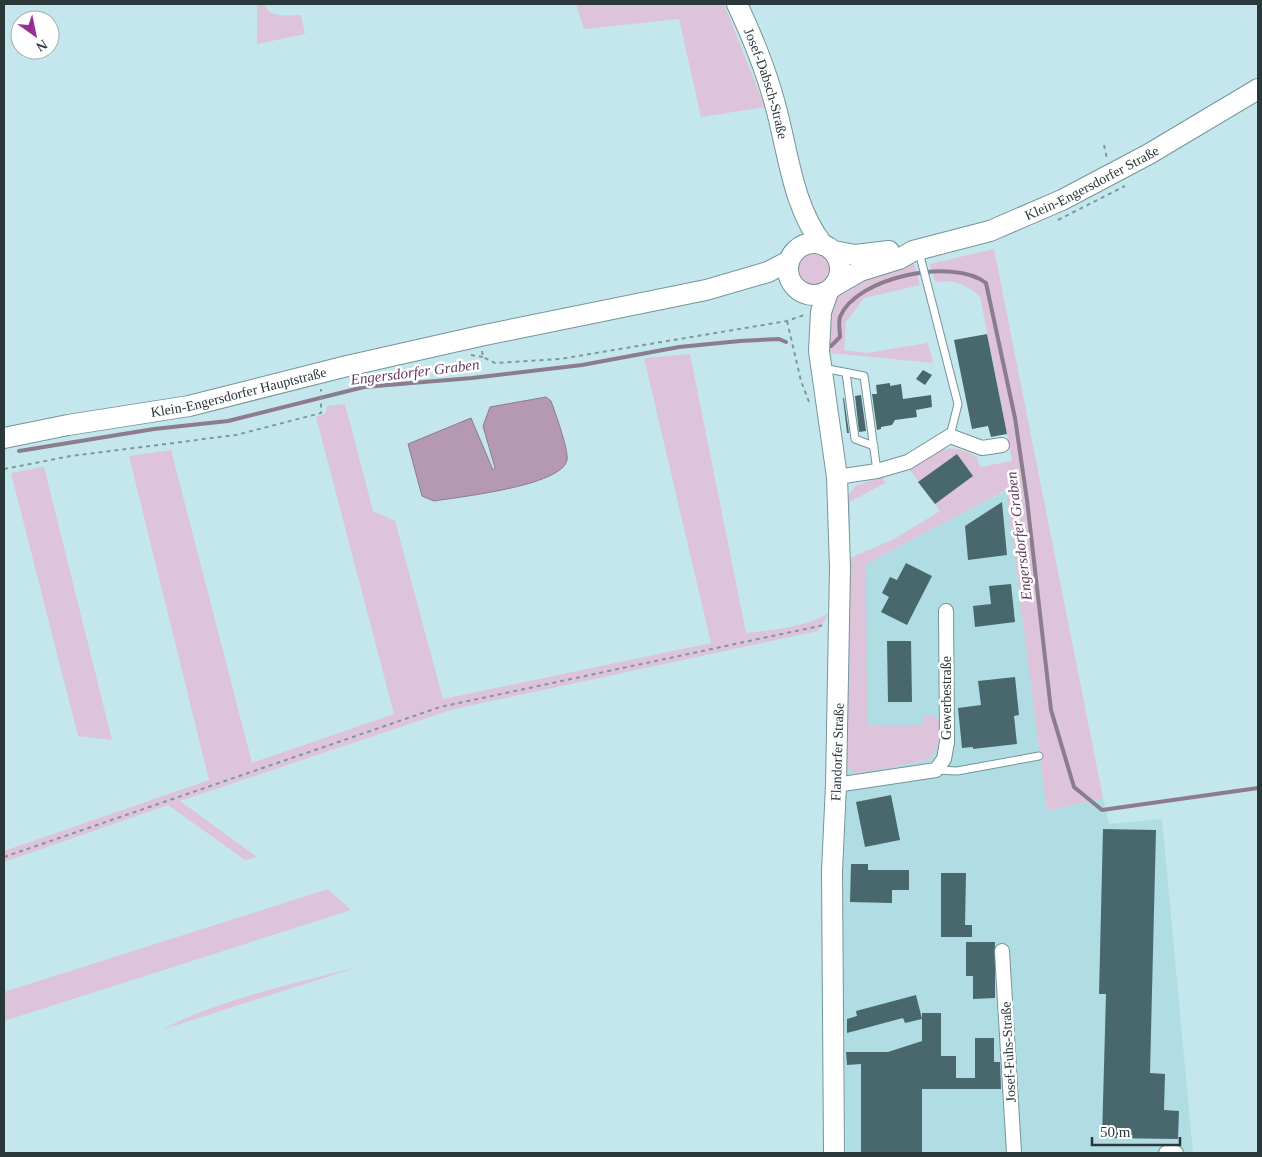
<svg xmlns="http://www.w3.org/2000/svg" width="1262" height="1157" viewBox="0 0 1262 1157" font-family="Georgia,serif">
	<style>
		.built { fill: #b0dde4 }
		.green { fill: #ddc4da }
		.water { fill: #b599b2; stroke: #8b7c8e }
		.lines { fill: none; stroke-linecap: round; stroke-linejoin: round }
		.stream { stroke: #8b7c8e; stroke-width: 4 }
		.building { fill: #48686d }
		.service-casing { stroke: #739599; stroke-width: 9 }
		.minor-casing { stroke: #739599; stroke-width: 16 }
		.secondary-casing { stroke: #739599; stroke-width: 22 }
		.path { stroke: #7e989c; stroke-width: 2; stroke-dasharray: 4 4; stroke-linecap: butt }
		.service { stroke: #fff; stroke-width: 7 }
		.minor { stroke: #fff; stroke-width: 14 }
		.secondary { stroke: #fff; stroke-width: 20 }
		.labels { text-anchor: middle; stroke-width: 5; stroke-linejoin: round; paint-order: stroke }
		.street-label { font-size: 14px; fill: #2a383a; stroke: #fff }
		.water-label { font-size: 15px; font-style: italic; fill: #633b60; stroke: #fff }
	</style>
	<rect width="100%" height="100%" fill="#c3e7ec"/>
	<!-- built -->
	<path class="built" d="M1007 490 1047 811 1103 798 1109 824 1162 819 1193 1153H846L842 863 854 570Z"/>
	<!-- green -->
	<g class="green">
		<path d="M257 4H265C268 19 289 15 301 15L305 34 257 44Z"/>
		<path d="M576 4H724L765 107 701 117 679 19 584 29Z"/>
		<path d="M994 249 1103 798 1047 811 1006 490 866 564 867 726 923 725 924 716H935L939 723 940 744 928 760 856 774 843 763 846 498 857 485 883 477 885 483 850 502V558L894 539 940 511 910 470C937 453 946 439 977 457L980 467 1012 461 980 296C965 284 954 279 935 282L930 264Z"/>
		<circle cx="814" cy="270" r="20"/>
		<path d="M906 262 914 263 920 285 864 298 846 322 844 350 867 353 928 343 933 363 831 353 824 334V319L839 290Z"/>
		<path d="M690 354 746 633C773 630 807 627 829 613L818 631 454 709 180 801 257 857 245 860 168 805 4 862V851L209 780 129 456 171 450 252 763 394 714 316 417 326 413 327 406 345 404 373 511 395 521 443 699 711 643 644 358Z"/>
		<path d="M43 467H44L112 740 78 736 11 473Z"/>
		<path d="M328 889 351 910 4 1021V992Z"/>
		<path d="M361 966 161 1030C223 998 293 984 361 966Z"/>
	</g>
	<!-- water -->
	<path class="water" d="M546 397 551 401C555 412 569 451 567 460 562 486 458 497 434 501L422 496 408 444 471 418 493 470 495 468 483 426 490 407Z"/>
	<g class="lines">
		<!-- stream -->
		<g class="stream">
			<path d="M831 346 840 337C840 331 838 323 840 317 856 277 953 257 986 283L1015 418 1027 500 1051 710 1074 787 1102 810 1258 788"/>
			<path d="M19 451 154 429 228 421 364 387 472 378 582 365 679 347 740 341 779 339 786 342"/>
		</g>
	</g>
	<!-- building -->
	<g class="building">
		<path d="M987 334 1007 434 991 437 988 426 972 429 954 340Z"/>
		<path d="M923 370 932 375 925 385 916 379Z"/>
		<path d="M890 383V386L901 384 903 399 931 395 932 407 916 410 917 417 895 420 892 425 881 427V429L877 430 872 394H877L876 385Z"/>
		<path d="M861 395 866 431 859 432 855 396Z"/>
		<path d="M843 398H844L849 433H847Z"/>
		<path d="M957 454 973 476 935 504 918 482Z"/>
		<path d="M1002 502 1007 555 968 560 965 526Z"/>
		<path d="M906 563 932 576 907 625 881 612 889 597 882 593 890 577 897 580Z"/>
		<path d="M1011 584 1015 622 975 627 973 606 991 604 989 586Z"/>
		<path d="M887 641H911L912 702H888Z"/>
		<path d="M1015 677 1019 715 1014 716 1017 744 973 749V747L962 748 958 708 981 705 978 681Z"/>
		<path d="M891 795 900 840 865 847 856 802Z"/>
		<path d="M1103 829 1156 830 1150 1073 1165 1074 1164 1110 1179 1111 1178 1139 1102 1138 1106 994H1099Z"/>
		<path d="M851 864H868V870H909V890H892V903L850 902Z"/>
		<path d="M941 873H966L965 925H972V937H941Z"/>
		<path d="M966 942H995V998L973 999V976H966Z"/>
		<path d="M916 995 922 1019 905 1023 903 1018 847 1033V1019L857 1016 856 1011Z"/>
		<path d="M922 1013H941V1056H956V1078H975V1038H994V1062H1000L1001 1089H922V1153H861V1064L847 1065 846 1052H888L922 1041Z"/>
	</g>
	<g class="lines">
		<defs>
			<g id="service">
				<path d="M919 252 958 404 950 436"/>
				<path d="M823 368 864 376 877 471"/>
				<path d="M846 373 855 439 874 446"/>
				<path d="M936 770 957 771 1039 756"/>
			</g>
			<g id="minor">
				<path d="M837 477 877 471 908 462 950 436 982 448 1002 445"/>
				<path d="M836 785 936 770 944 759 947 742 946 611"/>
				<path d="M1002 951 1014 1153"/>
				<path d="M1166 1153H1176"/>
			</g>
			<g id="secondary">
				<path id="s1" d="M737 4C752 36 766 70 775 104 788 150 792 206 823 245"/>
				<circle cx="814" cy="269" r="26"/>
				<path d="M834 251 855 255 889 251"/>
				<path id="s2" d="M834 286 860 271 899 259 913 251 990 231 1062 200 1149 154 1258 89"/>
				<path d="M828 292 821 312 819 351 837 477 840 567 836 785 832 871 834 1153"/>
				<path id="s3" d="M4 438 68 425 189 406 347 366 480 336 706 290 768 272 789 261"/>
			</g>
		</defs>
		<!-- service casing -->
		<use href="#service" class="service-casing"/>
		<!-- minor casing -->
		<use href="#minor" class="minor-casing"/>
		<!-- secondary casing -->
		<use href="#secondary" class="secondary-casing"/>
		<!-- path -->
		<g class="path">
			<path d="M1104 145 1107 159"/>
			<path d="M1058 220 1125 186"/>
			<path d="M787 321 801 381 809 402"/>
			<path d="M482 351 483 357 495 363 560 359 787 321 804 315"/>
			<path d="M471 355 483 357"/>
			<path d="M4 469 71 456 236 435 321 413V389"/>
			<path d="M4 857 440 707 824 625"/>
		</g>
		<!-- service -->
		<use href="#service" class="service"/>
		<!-- minor -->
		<use href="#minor" class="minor"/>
		<!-- secondary -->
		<use href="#secondary" class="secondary"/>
	</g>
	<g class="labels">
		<!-- street labels -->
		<g class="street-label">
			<text dy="5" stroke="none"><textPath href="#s1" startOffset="85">Josef-Dabsch-Straße</textPath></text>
			<text dy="5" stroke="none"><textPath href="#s2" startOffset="279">Klein-Engersdorfer Straße</textPath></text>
			<text dy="5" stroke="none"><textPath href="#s3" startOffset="239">Klein-Engersdorfer Hauptstraße</textPath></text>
			<text transform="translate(946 698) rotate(-90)" y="5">Gewerbestraße</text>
			<text transform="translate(837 752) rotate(-88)" y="5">Flandorfer Straße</text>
			<text transform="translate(1008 1052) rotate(-93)" y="5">Josef-Fuhs-Straße</text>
		</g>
		<!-- water labels -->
		<g class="water-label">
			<text transform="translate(415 372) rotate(-7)" y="5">Engersdorfer Graben</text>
			<text transform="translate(1019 536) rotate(-97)" y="5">Engersdorfer Graben</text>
		</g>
	</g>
	<!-- border -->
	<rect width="1262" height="1157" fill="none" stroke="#2a383a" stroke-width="10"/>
	<!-- north arrow -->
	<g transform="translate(35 35) rotate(147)"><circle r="24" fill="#ffffff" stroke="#aaafb0"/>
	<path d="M0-4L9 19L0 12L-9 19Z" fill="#972f93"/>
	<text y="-8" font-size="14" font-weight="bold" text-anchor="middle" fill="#2a383a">N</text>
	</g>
	<!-- scale -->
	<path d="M1092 1137v8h88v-8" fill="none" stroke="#2a383a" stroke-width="2.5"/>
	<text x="1100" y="1137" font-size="15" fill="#2a383a" stroke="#ffffff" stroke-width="4" paint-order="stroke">50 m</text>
</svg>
